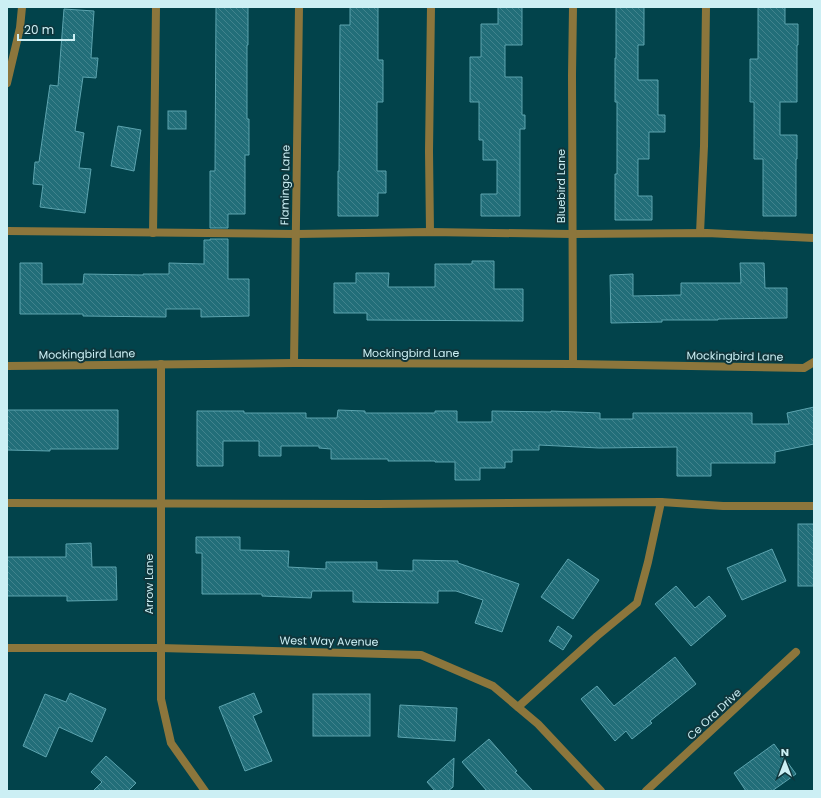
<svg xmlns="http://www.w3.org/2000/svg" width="821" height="798" viewBox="0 0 821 798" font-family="Poppins,sans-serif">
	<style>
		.building { fill: url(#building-back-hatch); stroke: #5ca4af }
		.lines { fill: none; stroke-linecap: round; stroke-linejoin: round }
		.lane { stroke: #8c763c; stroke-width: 8 }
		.street { stroke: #8c763c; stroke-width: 8 }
		.labels { text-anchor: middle; stroke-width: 4; stroke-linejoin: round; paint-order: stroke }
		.street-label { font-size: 11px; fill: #cceff4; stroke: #0f363c }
	</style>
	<defs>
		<pattern id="building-back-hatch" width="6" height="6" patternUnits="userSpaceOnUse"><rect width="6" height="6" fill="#226e79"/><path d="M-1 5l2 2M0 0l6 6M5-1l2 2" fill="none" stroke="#41838d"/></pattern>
	</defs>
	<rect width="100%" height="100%" fill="#02434b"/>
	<!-- building -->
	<g class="building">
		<path d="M216 7H248V45H247V119H249V155H245V214H228V228H210V171H215Z"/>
		<path d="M350 7H378V60H383V102H377V171H386V193H378V216H338V171H339L340 25H350Z"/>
		<path d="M498 7H522V45H505V77H522V115H525V129H520V216H481V194H497V160H483V140H479V102H470V57H481V24H498Z"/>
		<path d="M616 7H644V45H638V80H658V115H665V132H649V159H638V196H652V220H615V174H617V102H615V58H616Z"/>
		<path d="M758 7H785V24H798V45H797V102H780V135H797V159H796V216H763V159H754V102H750V59H758Z"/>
		<path d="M64 9 94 11 91 58H98L96 78 83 77 75 131 84 133 79 168 91 169 85 213 40 207 43 185 33 184 35 162H39L50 85 58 86Z"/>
		<rect x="168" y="111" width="18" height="18"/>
		<path d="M118 126 141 130 134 171 111 166Z"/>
		<path d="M210 239H228V279H249V316L201 317V309H166V317L83 316V314H20V263H42V284H83L84 274 143 275V274H169V263L204 264V240H210Z"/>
		<path d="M472 261H494V289H523V321L367 320V313H334V283H356V273H389L388 287H435V264H472Z"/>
		<path d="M740 263H764L765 288H787V318L718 319V320H662V322L611 323 610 275 633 274V296L681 295V283H741Z"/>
		<path d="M814 407V444L775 452V463H711V476H677V447L599 448 539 445V450H512V462H505V468H480V480H455V462H435V461H388V459H331V449L319 448V446H281V456H259V441H223V466H197V411H244V413H306V418H337L338 410 365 411V413H435V411H457V422H492V411L551 412V411L600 413V419H633V413H752V424H789L787 413Z"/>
		<path d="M7 410H118V449H50V451L7 450Z"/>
		<rect x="798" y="524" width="16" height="62"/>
		<path d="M196 537H240V550L289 551 288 567 326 569V562H377V570L413 571V560L458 561V563L519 584 502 632 475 623 483 600 456 591H438V603L353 602V591H312L311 598 262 596V594H202V553H196Z"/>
		<path d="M91 543 92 567H116L117 600 67 601V596H7V557H66V544Z"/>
		<path d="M772 549 786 581 742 600 727 568Z"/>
		<path d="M568 559 599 580 573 619 541 597Z"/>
		<path d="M676 586 695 608 709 596 726 616 691 646 655 604Z"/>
		<path d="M558 626 572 636 563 650 549 641Z"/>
		<path d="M675 657 696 684 650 721 652 723 632 739 626 731 615 741 581 699 597 686 614 706Z"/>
		<path d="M70 693 106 709 92 742 59 727 46 757 23 746 45 694 66 702Z"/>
		<path d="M254 693 262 712 253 716 272 761 245 771 219 707Z"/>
		<rect x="313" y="694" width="57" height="42"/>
		<path d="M400 705 457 708 455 741 398 737Z"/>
		<path d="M489 739 517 771 515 772 533 791H487L462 762Z"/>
		<path d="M774 744 796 774 772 791H746L734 773Z"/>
		<path d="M106 756 136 783 128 791H93L102 782 91 772Z"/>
		<path d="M454 758 453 787 448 791H435L427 782Z"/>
	</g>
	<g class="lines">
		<!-- lane -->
		<g class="lane">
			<path d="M7 231 296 234 430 232 572 234 707 233 814 238"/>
			<path d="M430 232 429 151 431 7"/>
			<path d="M153 233 156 7"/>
			<path d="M700 233 704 146 706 7"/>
			<path d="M661 502 723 506H814"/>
			<path d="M7 503 377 504 661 502 648 562 637 603 597 636 518 707"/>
		</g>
		<!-- street -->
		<g class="street">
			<path d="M7 83 20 28 22 7"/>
			<path d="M294 363 299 7"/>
			<path d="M161 364V699L171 743 205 791"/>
			<path d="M573 364 572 75 573 7"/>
			<path d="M7 366 294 363 573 364 804 368 814 362"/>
			<path d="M7 648H160L421 655 493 686 538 724 601 791"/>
			<path d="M646 791 796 652"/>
		</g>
	</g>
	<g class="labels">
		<!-- street labels -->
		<g class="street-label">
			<text transform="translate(285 185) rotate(-89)" y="4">Flamingo Lane</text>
			<text transform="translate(561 186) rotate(-90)" y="4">Bluebird Lane</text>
			<text x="411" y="357">Mockingbird Lane</text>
			<text transform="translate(87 354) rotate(-1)" y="4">Mockingbird Lane</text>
			<text transform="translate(735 356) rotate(1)" y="4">Mockingbird Lane</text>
			<text transform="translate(149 584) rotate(-90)" y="4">Arrow Lane</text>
			<text transform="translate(329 641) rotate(1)" y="4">West Way Avenue</text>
			<text transform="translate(714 714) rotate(-43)" y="4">Ce Ora Drive</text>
		</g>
	</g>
	<!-- border -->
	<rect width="821" height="798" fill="none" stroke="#cceff4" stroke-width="16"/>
	<!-- north arrow -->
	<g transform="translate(785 762)" stroke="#0f363c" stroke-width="3" paint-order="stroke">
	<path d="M0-3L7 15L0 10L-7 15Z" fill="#cceff4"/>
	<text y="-6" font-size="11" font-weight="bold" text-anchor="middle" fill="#cceff4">N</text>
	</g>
	<!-- scale -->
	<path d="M18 34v6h56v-6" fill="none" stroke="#cceff4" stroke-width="2"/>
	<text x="24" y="34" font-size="12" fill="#cceff4" stroke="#0f363c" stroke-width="3" paint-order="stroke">20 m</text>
</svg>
